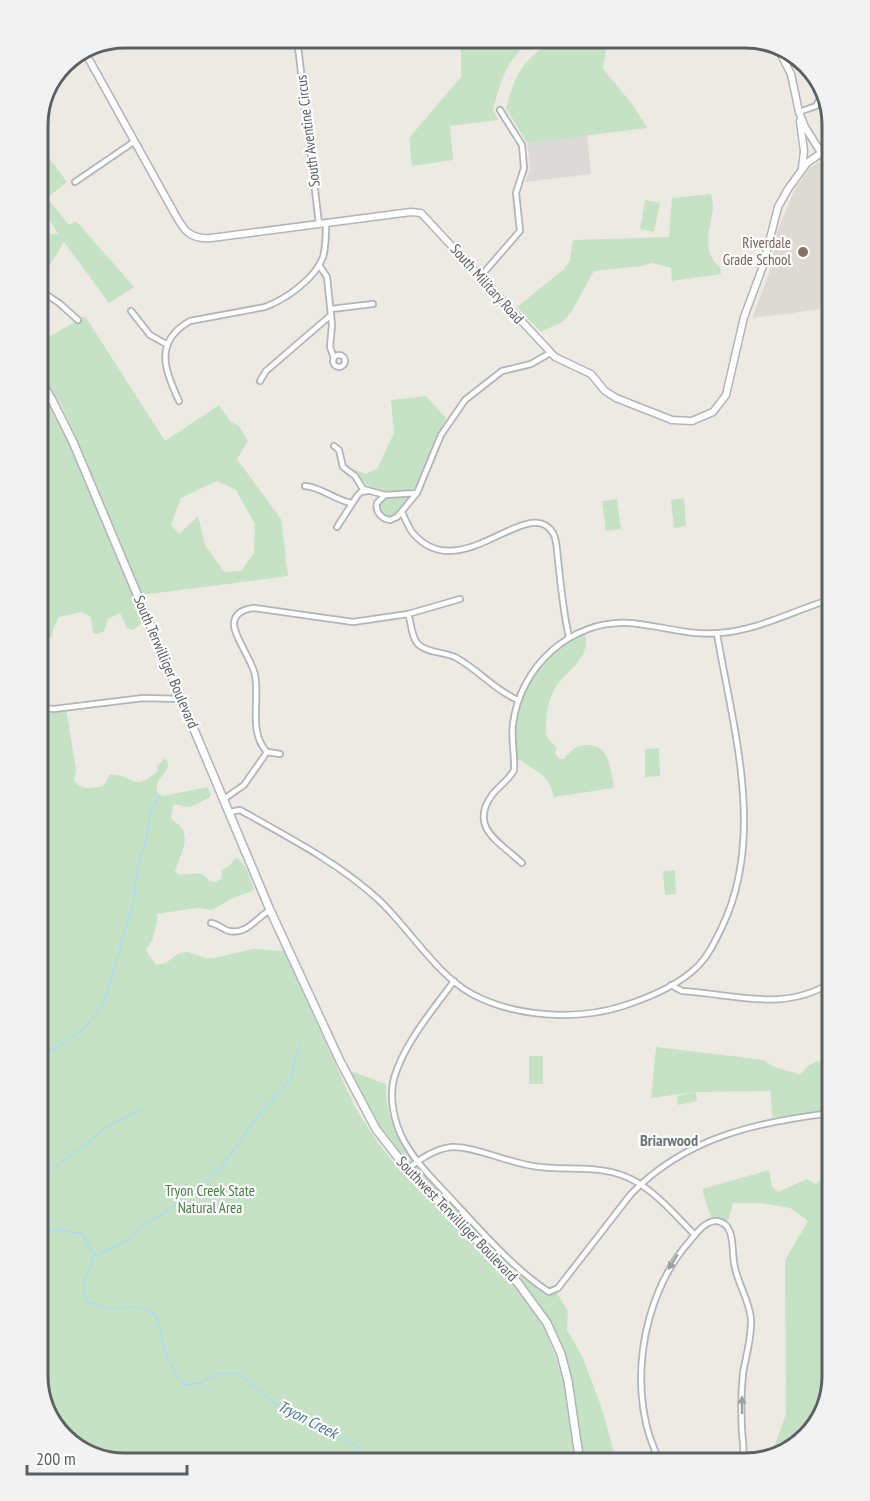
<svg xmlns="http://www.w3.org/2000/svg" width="870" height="1501" viewBox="0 0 870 1501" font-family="'PT Sans Narrow',sans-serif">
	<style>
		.industrial { fill: #dcdad7 }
		.education { fill: #ddd9d3 }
		.green { fill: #c6e2c4; fill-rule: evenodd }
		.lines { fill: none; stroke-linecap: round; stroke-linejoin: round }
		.stream { stroke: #acdcf5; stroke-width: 1.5 }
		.minor-casing { stroke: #b2b5b8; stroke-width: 8 }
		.tertiary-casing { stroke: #b2b5b8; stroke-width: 9 }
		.secondary-casing { stroke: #b1b4b8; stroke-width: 10 }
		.primary-casing { stroke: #e2b569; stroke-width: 10 }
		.minor { stroke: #fff; stroke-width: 4.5 }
		.tertiary { stroke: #fff; stroke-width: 6 }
		.secondary { stroke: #fff; stroke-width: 7 }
		.primary { stroke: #f6e5b1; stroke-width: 8 }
		.oneway { fill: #9da0a1 }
		.education-dot { fill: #8d6e63; stroke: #fff; stroke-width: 2 }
		.labels { text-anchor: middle; stroke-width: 4.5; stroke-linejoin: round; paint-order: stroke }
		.street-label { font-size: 15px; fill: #5c6063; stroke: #fff }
		.education-label { font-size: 15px; fill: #785e54; stroke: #fff; text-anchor: end }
		.park-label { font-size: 15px; fill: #41803f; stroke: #fff }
		.neighbourhood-label { font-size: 16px; font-weight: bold; fill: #6d7275; stroke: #fff }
		.water-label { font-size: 16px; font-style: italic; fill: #48799d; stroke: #fff }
		.rim { fill: none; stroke: #5c6063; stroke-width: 3 }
	</style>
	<rect width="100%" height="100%" fill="#edeae4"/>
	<!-- industrial -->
	<path class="industrial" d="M587 135 591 174 525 182 530 169 527 143Z"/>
	<!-- education -->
	<path class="education" d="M819 162 832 182V319L831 308 752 318 770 271 777 232 787 208 795 189 810 168Z"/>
	<!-- green -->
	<g class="green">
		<path d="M444 38H536C506 58 502 77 493 110L498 120 450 126 453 160 412 166 409 138 461 77V47Z"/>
		<path d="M538 38H608L603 69 633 105 647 128 527 143 506 108C514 80 519 64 544 47Z"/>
		<path d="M38 143 67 182 47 198 69 225 76 221 134 287 109 303 64 242 38 284V236L58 233 38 204 42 200 38 194Z"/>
		<path d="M711 194C712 198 713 204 713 208 711 227 700 252 720 267L721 274 672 281 671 268 653 263 642 266 594 271C586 283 573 314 563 321 556 326 548 328 541 332L517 307 564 269 570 261 573 240 669 237 672 198Z"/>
		<path d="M645 200 660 203 654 232 640 229Z"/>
		<path d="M85 316 165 441 219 405 231 422 239 426 248 441 237 459 281 519 288 576 142 595 70 424 60 403 38 371V343ZM217 481 236 490 255 524 254 553 241 571 224 572 205 545 198 516 179 534 171 525 181 498Z"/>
		<path d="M38 386 62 429 135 596 142 623 133 630 127 628 120 613 108 619 104 631 98 634 93 633 91 617 82 612 59 617 53 629 52 637 48 639 38 635Z"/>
		<path d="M426 396 446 418 415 488C396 499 361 491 354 469L365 474 377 469 394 433 391 400Z"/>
		<path d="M411 494 412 496 392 517H387L380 512V502L385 497Z"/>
		<path d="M684 498 686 526 674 528 671 500Z"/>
		<path d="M617 499 621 529 606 531 602 501Z"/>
		<path d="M585 634C591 657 570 668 558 684 550 695 546 710 546 724 546 728 545 734 548 738 550 741 554 744 557 748L555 753 559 759H564C571 750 575 746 587 745 610 743 611 772 614 788L554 797C551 782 544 774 530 767 524 763 523 760 517 760 509 706 533 655 585 634Z"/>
		<path d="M66 708 76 770 74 781C83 791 92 788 103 786L110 775C124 773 131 783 139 782 144 782 152 775 157 772V766L164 759 167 760 168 767C163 777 153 782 158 794L162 796 208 787 211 794 209 798C203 800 195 806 189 807 183 807 180 804 173 805L171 818C174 822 179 824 182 828 190 839 179 860 175 871L178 874C190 877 199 867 209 881L215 882 221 879 222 870 230 865 234 859 238 858 246 868 254 890 231 899 212 910 198 908 156 914V916H158L153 938 146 950 156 965 166 963 179 953 188 952 205 958H214L253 949 284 951 355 1107 378 1143 403 1174 515 1285 541 1320 558 1363 564 1385 576 1463H136V1459L133 1457 126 1463H120L76 1448 46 1414 38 1376V709Z"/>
		<path d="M659 748 660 776 645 777V749Z"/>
		<path d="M675 870 676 894 665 895 663 871Z"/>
		<path d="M656 1047 764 1060C774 1069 788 1070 800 1075L808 1066 817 1061 832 1068V1110L772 1118 771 1091 696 1092 697 1101 678 1105 677 1096 695 1092 651 1098Z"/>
		<rect x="529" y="1056" width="14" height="28"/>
		<path d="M348 1070 386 1084C385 1113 396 1136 413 1160L406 1164 388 1141 374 1119Z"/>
		<path d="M418 1165 512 1264 508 1267 414 1174 415 1169Z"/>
		<path d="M832 1168V1262L824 1403 818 1424 783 1455 770 1458 786 1414 785 1260 808 1221 790 1208 760 1203H733L729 1219 725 1222 711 1218 702 1189 769 1170 772 1186 778 1192 807 1179 816 1184Z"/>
		<path d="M514 1272 555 1290 568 1311 567 1330 583 1358 602 1409 617 1463H583C573 1382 569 1337 514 1272Z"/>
	</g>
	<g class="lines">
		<!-- stream -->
		<g class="stream">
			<path d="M38 579 45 580"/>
			<path d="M38 1056 57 1048 84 1029 104 1003 133 904 138 865 147 838 150 814 160 794"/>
			<path d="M38 1178 73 1154 109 1125 141 1110"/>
			<path d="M38 1231 58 1230 81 1233 95 1255C89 1273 78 1283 87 1302L109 1308 139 1307 155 1314C164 1340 165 1364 185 1385L200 1383 220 1373 239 1374 278 1406 334 1430 378 1463"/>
			<path d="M96 1255 124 1242 139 1229 169 1210 221 1168 257 1117 290 1080 300 1044"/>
		</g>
		<defs>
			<g id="minor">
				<path d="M297 38 319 224"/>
				<path d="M298 44 347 39"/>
				<path d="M799 112 816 106 824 91"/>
				<path d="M75 182 135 141"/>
				<path d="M319 265 327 277 332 325 330 347 334 358"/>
				<path d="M480 277 520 231 516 193 524 168 522 145 500 110"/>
				<path d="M38 289 59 303 78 320"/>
				<path d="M331 309 373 304"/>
				<path d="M131 311 150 335 166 344"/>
				<circle cx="339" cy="361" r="6"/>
				<path d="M260 381 266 371 331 315"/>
				<path d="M179 401C165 370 153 342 190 321L265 307C286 299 315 279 323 257 326 247 326 234 326 223"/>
				<path d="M334 446 339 450 343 467 355 476 363 489 385 495 417 493 397 517 390 520C381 519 375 511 377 503L385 495"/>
				<path d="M305 486C321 487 335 500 351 503"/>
				<path d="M417 493 441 435 465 400 502 371 531 364 550 353"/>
				<path d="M402 512C405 519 408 526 412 532 459 590 529 492 553 533 557 539 557 552 558 560 561 585 563 612 569 637"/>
				<path d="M337 527 357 496 361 492 368 491"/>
				<path d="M408 614C412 624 411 638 419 645 428 653 444 652 455 657 478 669 494 690 518 700"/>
				<path d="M38 708 54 709 143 698 181 699"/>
				<path d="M280 754 267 752C248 732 260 700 255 675 252 660 233 635 234 623 235 612 245 609 254 608L353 622 408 614 460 599"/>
				<path d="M224 799 244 785 267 752"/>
				<path d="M230 812 240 810C288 837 339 863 380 901 409 929 438 976 472 994 515 1017 576 1021 623 1006 648 998 679 985 698 966 709 955 715 941 722 927 766 836 733 728 717 634"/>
				<path d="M522 863C501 843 468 828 492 795 499 786 509 780 514 770 515 755 511 739 513 724 520 667 570 620 629 623 659 625 688 636 719 633 760 630 794 610 832 599"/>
				<path d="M211 923C218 924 222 929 229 931 247 935 256 918 270 910"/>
				<path d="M454 981C432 1011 405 1042 394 1078 389 1098 394 1123 404 1141 417 1165 438 1184 456 1204 485 1235 514 1269 549 1292L558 1288 631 1194C686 1137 757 1122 832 1113"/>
				<path d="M671 985 682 991C735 994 784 1013 832 982"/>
				<path d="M407 1169C421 1159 434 1149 452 1147 473 1146 510 1163 533 1166 567 1172 601 1163 633 1180 656 1192 676 1216 695 1235"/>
				<path d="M661 1463C625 1398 640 1297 689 1242 696 1234 705 1220 717 1221 723 1222 728 1226 730 1232 734 1243 732 1256 735 1268 739 1286 749 1300 751 1319 752 1337 746 1356 743 1373 741 1392 741 1413 742 1432 743 1443 745 1453 741 1463"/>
			</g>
			<g id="tertiary">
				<path d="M777 47 791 74 799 112 805 127 832 170"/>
				<path d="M86 54 171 207C182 226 186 240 211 238L411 212 421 213 555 357 591 374 605 391 616 398 672 420 692 421 713 412 726 395 744 317 763 266 778 207 788 189 807 163 821 153"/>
				<path d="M800 121 804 151 802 168"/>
			</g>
			<path id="secondary" d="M38 377 52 400 73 442 270 910 340 1061 376 1129 407 1169 518 1283 547 1323 561 1354 568 1381 580 1463"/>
			<path id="primary" d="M830 1385 832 1342"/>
		</defs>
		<!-- minor casing -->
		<use href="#minor" class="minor-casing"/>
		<!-- tertiary casing -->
		<use href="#tertiary" class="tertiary-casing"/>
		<!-- secondary casing -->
		<use href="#secondary" class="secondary-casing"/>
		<!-- primary casing -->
		<use href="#primary" class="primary-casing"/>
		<!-- minor -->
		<use href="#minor" class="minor"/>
		<!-- tertiary -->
		<use href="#tertiary" class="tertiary"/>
		<!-- secondary -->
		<use href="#secondary" class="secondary"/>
		<!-- primary -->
		<use href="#primary" class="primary"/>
	</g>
	<!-- one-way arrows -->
	<defs><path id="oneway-solid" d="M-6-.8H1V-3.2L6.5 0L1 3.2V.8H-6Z" transform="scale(1.5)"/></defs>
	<g class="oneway">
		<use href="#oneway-solid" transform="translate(673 1262) rotate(122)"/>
		<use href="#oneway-solid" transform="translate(742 1405) rotate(-90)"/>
	</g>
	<!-- markers -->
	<circle class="education-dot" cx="803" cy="252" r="6"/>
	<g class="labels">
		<!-- street labels -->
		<g class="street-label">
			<text transform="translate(308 131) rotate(-97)" y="5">South Aventine Circus</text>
			<text transform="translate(487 284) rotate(48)" y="5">South Military Road</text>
			<text transform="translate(166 662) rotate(67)" y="5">South Terwilliger Boulevard</text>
			<text transform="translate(457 1219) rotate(46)" y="5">Southwest Terwilliger Boulevard</text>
		</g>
		<!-- education labels -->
		<g class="education-label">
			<text x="791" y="248">Riverdale<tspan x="791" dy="17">Grade School</tspan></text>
		</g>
		<!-- park labels -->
		<g class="park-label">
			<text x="210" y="1196">Tryon Creek State<tspan x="210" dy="17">Natural Area</tspan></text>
		</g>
		<!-- neighbourhood labels -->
		<g class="neighbourhood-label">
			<text x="669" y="1146">Briarwood</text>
		</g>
		<!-- water labels -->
		<g class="water-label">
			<text transform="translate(308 1419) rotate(27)" y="6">Tryon Creek</text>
		</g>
	</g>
	<!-- crop -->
	<path d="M0 0H870V1501H0ZM125 48H745A77 77 0 0 1 822 125V1376A77 77 0 0 1 745 1453H125A77 77 0 0 1 48 1376V125A77 77 0 0 1 125 48Z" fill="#f2f2f3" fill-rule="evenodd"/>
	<path class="rim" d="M125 48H745A77 77 0 0 1 822 125V1376A77 77 0 0 1 745 1453H125A77 77 0 0 1 48 1376V125A77 77 0 0 1 125 48Z"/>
	<!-- scale -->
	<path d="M27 1465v9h160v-9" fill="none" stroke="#5c6063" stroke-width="3"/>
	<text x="36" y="1465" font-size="18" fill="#5c6063" stroke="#ffffff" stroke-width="4.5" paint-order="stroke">200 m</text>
</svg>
